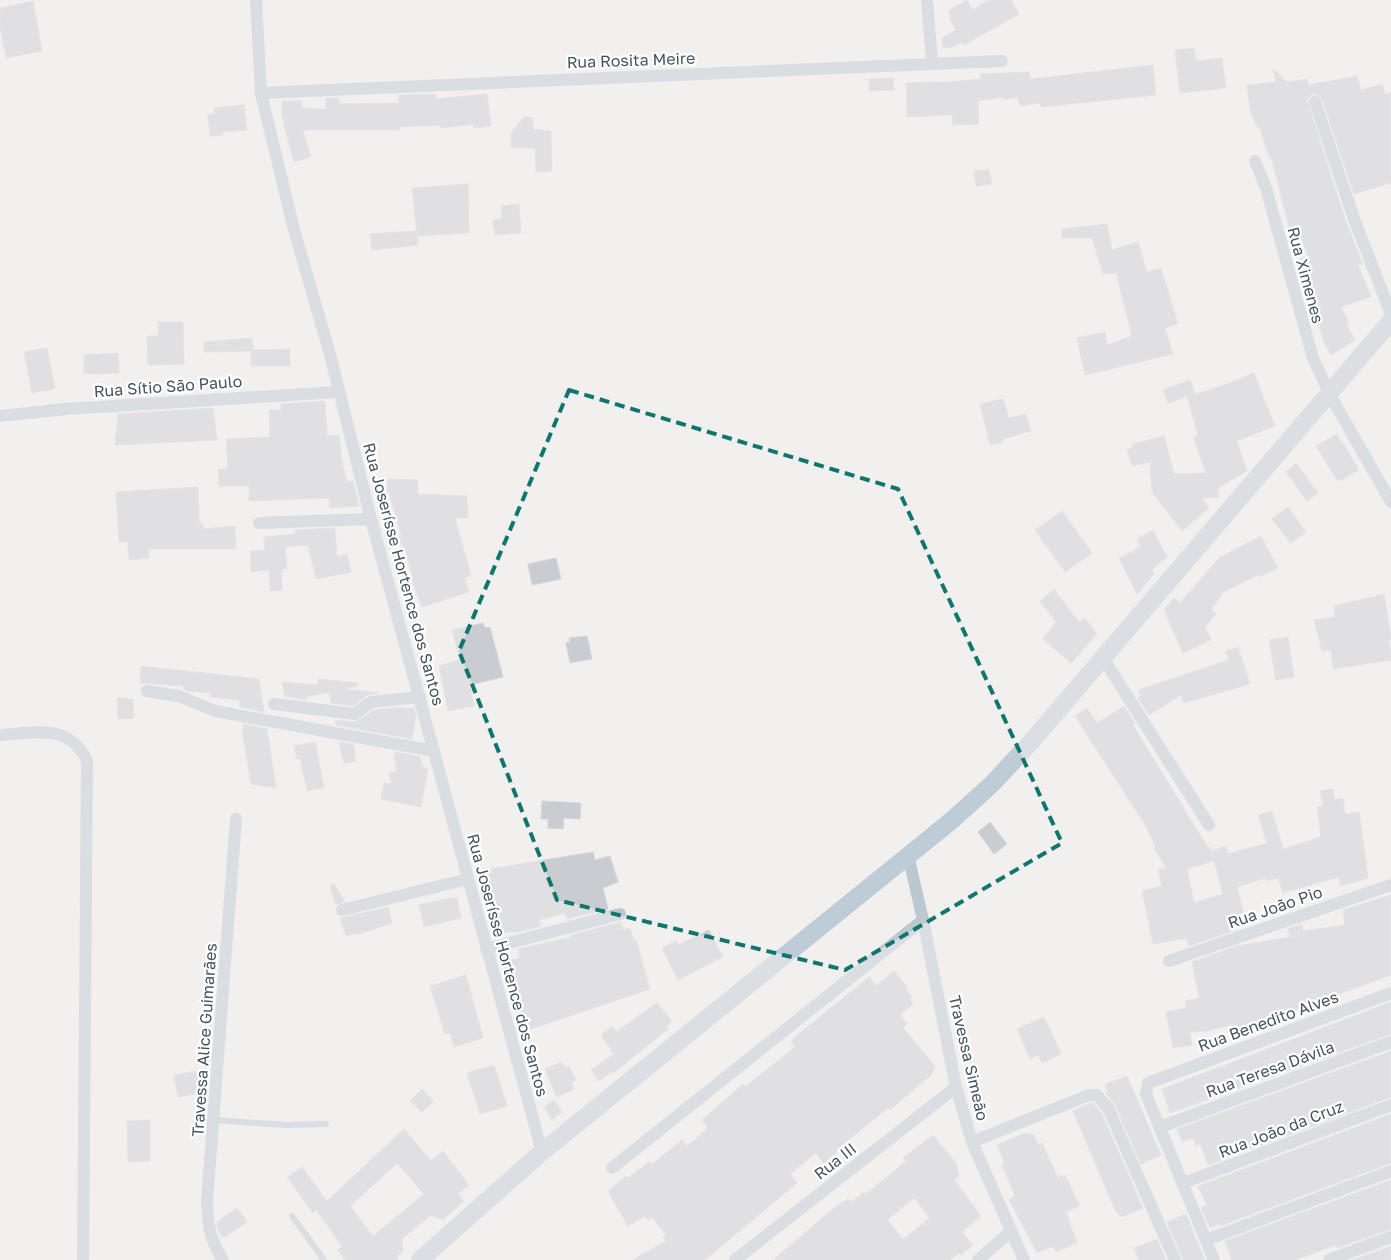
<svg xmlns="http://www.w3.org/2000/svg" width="1391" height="1260" viewBox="0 0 1391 1260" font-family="'Golos Text',sans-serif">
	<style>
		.building { fill: #c9cdd2; stroke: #d3d6dc; fill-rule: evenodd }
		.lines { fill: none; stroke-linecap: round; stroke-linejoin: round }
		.lane { stroke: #bcc8d0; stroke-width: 6 }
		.street { stroke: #bcc8d0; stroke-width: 12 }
		.secondary { stroke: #beccd8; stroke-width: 18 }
		.marked { fill: none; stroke: #0f766e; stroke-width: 4; stroke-dasharray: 10 6; stroke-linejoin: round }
		.labels { text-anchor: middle; stroke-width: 4.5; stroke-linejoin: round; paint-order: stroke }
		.street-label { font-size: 16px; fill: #45545f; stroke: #fff }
	</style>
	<rect width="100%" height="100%" fill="#f2efef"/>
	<!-- building -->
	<g class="building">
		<path d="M967 0 972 10 989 0H1011L1019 14 964 45 962 42 953 47 943 48 942 38 956 30 949 18 952 17 948 11Z"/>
		<path d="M33 1 42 51 6 58 0 28V8Z"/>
		<path d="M1194 48 1196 61 1222 58 1226 88 1180 93 1175 50Z"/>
		<path d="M1153 65 1156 95 1041 107 1040 103 1020 106 1018 97 1004 100V97L978 101 979 124 953 125 952 115 907 117 906 83 949 82 981 79 980 74 1029 72 1031 79Z"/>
		<path d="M1273 68 1287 82 1307 79 1308 85 1357 76 1361 90 1382 84 1385 94 1391 92V183L1354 194 1322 99 1316 94H1312L1307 100 1345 219 1363 264 1358 265 1371 297 1341 307 1349 322 1346 324 1355 340 1331 355 1324 342 1300 259 1308 256 1299 232 1291 235 1272 159H1270L1259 126 1257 127 1250 111 1247 85 1276 82Z"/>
		<path d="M893 78 894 90 869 91V79Z"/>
		<path d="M435 94 436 99 487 94 491 126 474 128V124L440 128V125L399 127V130H303L311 157 294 162 284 125V117H282V101H302V108L326 109V98H339V104L399 103V95Z"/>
		<path d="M244 105 247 130 222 132 223 135 210 136 208 114H215L214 108Z"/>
		<path d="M524 117 533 118V129L551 131 552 171 536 172 535 148H511V133Z"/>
		<path d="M989 170 992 184 976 186 974 171Z"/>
		<path d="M468 184 469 233 417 236 412 188Z"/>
		<path d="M519 204 521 233 495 235 493 220 502 219 501 206Z"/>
		<path d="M1107 224 1112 250 1138 242 1147 272 1161 268 1178 324 1165 328 1173 354 1085 375 1077 338 1105 332 1107 345 1132 336 1116 273 1103 274 1092 238H1062V229Z"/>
		<path d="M416 231 418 245 372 250 370 234Z"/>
		<path d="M158 322H183L184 364 148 365 147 336H159Z"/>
		<path d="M252 338 253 350 290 349V366H251V351L204 352V342Z"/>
		<path d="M47 348 55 389 32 393 24 352Z"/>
		<path d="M118 353 119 373 84 374V355Z"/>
		<path d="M1254 373 1275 426 1237 441 1247 471 1218 488 1219 497 1202 498 1209 508 1182 531 1152 492 1150 462 1132 466 1127 449 1133 448 1132 444 1164 436 1174 474 1206 473 1195 442 1194 437 1198 436 1187 396 1168 403 1163 390 1190 380 1195 394 1190 396 1227 384Z"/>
		<path d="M1003 399 1009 418 1026 414 1031 431 1003 439V442L990 445 980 404Z"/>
		<path d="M325 401 327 436 339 435 342 463 347 482 353 481 359 506 330 508 329 498 249 501V486H219L218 469H228L226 439 270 437 269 410H281V404Z"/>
		<path d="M213 408 217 440 115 445 118 414Z"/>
		<path d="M1337 434 1359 470 1342 480H1337L1316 446Z"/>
		<path d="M1296 463 1318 493 1307 501 1286 472Z"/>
		<path d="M387 479 418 480V494L467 496 468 518H455L471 575 464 578 469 592 422 607 411 578H413L405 550H403L399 536 401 535 389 493H387Z"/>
		<path d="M198 487 199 523H203V529L235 526 236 549H149V558L129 560 128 542H119L116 492Z"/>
		<path d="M1288 507 1306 532 1291 543 1272 519Z"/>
		<path d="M1062 511 1092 553 1065 572 1035 530Z"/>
		<path d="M335 528 337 557 347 554 351 572 316 579 308 545 285 547 287 569H282V590L270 591 269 570 251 572 250 551 265 550 264 537 295 534V530Z"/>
		<path d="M1153 530 1167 557 1152 569 1154 574 1137 594 1119 558 1141 547 1137 539Z"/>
		<path d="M1261 536 1278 568 1259 577 1257 575 1222 593V595L1211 609 1216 614 1205 627 1211 640 1183 653 1164 610 1174 598 1180 603 1219 558Z"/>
		<path d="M556 558 561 579 532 585 528 564Z"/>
		<path d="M1054 589 1079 622 1085 618 1097 634 1071 663 1043 639 1056 622 1040 601Z"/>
		<path d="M1384 594 1391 639 1389 640 1391 660 1333 669 1331 650 1322 651 1314 620 1335 617 1334 606Z"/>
		<path d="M483 623 485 628 490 627 503 677 470 685 474 706 448 711 439 666 460 660 452 630Z"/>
		<path d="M587 636 592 659 570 663 566 643 570 642 569 638Z"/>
		<path d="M1288 637 1294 677 1276 680 1269 640Z"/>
		<path d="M1238 647 1250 684 1184 703 1181 695 1149 715 1138 698 1141 695 1138 690 1229 660 1226 651Z"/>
		<path d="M141 666 259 679 264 712 240 707 239 700 210 697 211 693 187 691 183 689 184 686 140 683Z"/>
		<path d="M318 679 358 683V686L342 689 379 693 367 695 353 706 331 703 329 692 306 697V700L285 696 282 682 318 685Z"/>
		<path d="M117 698 133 699 134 718 118 719Z"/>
		<path d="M1124 706 1135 724 1133 725 1208 848 1210 847 1212 854 1211 851 1226 846 1228 854 1267 843 1258 815 1272 811 1283 849 1321 837 1317 807 1323 805 1320 791 1333 789 1335 800 1343 798 1345 814 1359 812 1368 878 1340 886 1339 877 1283 893 1278 878 1266 881 1265 878 1237 887 1245 917 1234 921 1235 930 1189 946 1187 938 1153 944 1142 891 1162 886 1158 870 1166 868 1154 848 1156 847 1147 828 1075 716 1087 708 1097 723ZM1214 861 1223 894 1194 903 1187 869Z"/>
		<path d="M403 707V709L414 708 416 716 412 739 336 725 335 720 355 722 374 710Z"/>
		<path d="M243 724 267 729 276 788 251 784 242 729 244 728Z"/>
		<path d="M315 742 324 787 307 791 300 758 297 759 294 746Z"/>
		<path d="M339 742 353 744 356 761 344 764Z"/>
		<path d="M396 752 420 757 424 769 428 768 421 807 381 799 384 783 392 784 389 773 397 771 394 755Z"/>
		<path d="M542 801 581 803 580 819 564 818 563 829 548 828V819H541Z"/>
		<path d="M990 822 1007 844 994 854 978 832Z"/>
		<path d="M593 852 595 860 610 856 618 882 603 888 608 909 567 919 565 913 539 920 541 926 514 933 513 931 501 934 500 928 492 924 490 913 494 912 483 870Z"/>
		<path d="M334 884 345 901 336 905 330 886Z"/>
		<path d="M1391 895V975L1234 1033 1232 1024 1208 1031 1190 1032 1192 1045 1173 1048 1166 1012 1186 1008 1185 1001 1199 998 1192 962 1237 946 1290 937 1288 929 1302 924 1303 931 1345 925 1343 910Z"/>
		<path d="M451 898H457L461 918 424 927 419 905Z"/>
		<path d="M388 907 392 923 356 935 355 933 346 936 340 918Z"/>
		<path d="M621 922 623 930 630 928 634 940 636 939 650 989 522 1032 503 962 520 958 518 949 572 937 571 935Z"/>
		<path d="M709 930 723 957 678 980 662 948 676 941 678 945Z"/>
		<path d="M894 971 908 988 906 989 912 997 910 999 913 1004 900 1015 907 1024 903 1028 935 1066 932 1074 890 1110 888 1108 836 1150 837 1152 824 1163 816 1153 790 1174 797 1183 705 1260H632L666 1241 663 1238 666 1235 652 1217 648 1220 645 1216 628 1226 608 1191 626 1176 628 1178 649 1162 652 1164 682 1140 687 1146 708 1128 702 1120 743 1084 745 1087 795 1047 791 1042 795 1037 869 977 876 986Z"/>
		<path d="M466 975 483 1038 454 1047 450 1033 445 1034 430 986Z"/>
		<path d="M1391 1002V1034L1170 1113 1162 1089Z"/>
		<path d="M657 1003 672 1021 667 1026 668 1029 612 1074 611 1072 599 1081 591 1070 614 1054 601 1035 612 1026 616 1032Z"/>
		<path d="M1044 1017 1061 1054 1042 1063 1038 1055 1030 1059 1017 1029Z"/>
		<path d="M1391 1051V1097L1208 1165 1200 1144 1196 1146 1193 1138 1182 1142 1177 1129Z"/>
		<path d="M562 1062 565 1068 569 1066 576 1080 571 1083 574 1089 557 1097 545 1069Z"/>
		<path d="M494 1065 507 1106 480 1114 467 1073Z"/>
		<path d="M196 1071 200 1093 178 1097 174 1075Z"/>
		<path d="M1127 1076 1161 1155 1141 1164 1115 1105 1106 1093 1108 1092 1105 1084Z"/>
		<path d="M422 1089 434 1101 422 1112 410 1101Z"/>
		<path d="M554 1100 562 1112 552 1120 544 1107Z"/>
		<path d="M1091 1103H1093L1101 1112 1143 1208 1121 1217 1115 1210 1073 1111Z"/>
		<path d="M1391 1114V1163L1220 1226 1219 1224 1210 1228 1201 1208 1207 1205 1198 1186Z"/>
		<path d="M150 1120V1161L128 1162 127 1121Z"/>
		<path d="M404 1129 431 1161 443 1151 469 1185 458 1194 464 1201 443 1220 431 1215 402 1239 403 1251 397 1256 398 1260H345L338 1250 342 1246 316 1210 313 1213 287 1177 302 1167 327 1201ZM397 1163 424 1194 373 1236 350 1206Z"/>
		<path d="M1025 1133 1034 1135 1038 1145 1042 1143 1058 1178 1065 1175 1080 1206 1066 1212 1077 1243 1056 1252 1053 1246 1037 1253 1009 1199 1015 1196 1002 1165 1005 1164 997 1145Z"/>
		<path d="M933 1135 956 1163 959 1176 954 1180 981 1216 962 1232 973 1245 961 1255 959 1253 950 1260H773L834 1208 848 1199 851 1202 864 1192 866 1194 906 1161 903 1158ZM914 1198 930 1218 903 1239 887 1220Z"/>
		<path d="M1391 1180V1229L1337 1248 1336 1245 1295 1260H1232L1225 1241Z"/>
		<path d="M237 1208 247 1222 223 1238 218 1231 217 1222Z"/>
		<path d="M1186 1214 1205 1260H1183L1167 1222Z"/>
		<path d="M1157 1239 1166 1260H1139L1134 1248Z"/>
		<path d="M1391 1246V1260H1352Z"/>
	</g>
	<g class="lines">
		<!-- lane -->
		<g class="lane">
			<path d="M215 1120 286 1125 326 1124"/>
			<path d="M292 1216 324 1260"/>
		</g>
		<!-- street -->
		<g class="street">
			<path d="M256 0 261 93 293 226 331 358 371 519 542 1152"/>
			<path d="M927 0 932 63"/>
			<path d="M261 93 1002 61"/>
			<path d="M1315 102 1353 216 1391 314"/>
			<path d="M1255 161 1266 188 1313 358 1330 395 1391 502"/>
			<path d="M0 416 66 409 338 392"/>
			<path d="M259 523 371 519"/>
			<path d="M1103 658 1209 825"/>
			<path d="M147 691 179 696 215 711 434 751"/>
			<path d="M274 704 355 714 371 702 420 697"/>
			<path d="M0 735C35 733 70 723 87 761L83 1260"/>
			<path d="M908 855 923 920 956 1087 972 1142 1024 1260"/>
			<path d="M342 910 468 879"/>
			<path d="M486 949 620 914"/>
			<path d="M1169 961 1391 885"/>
			<path d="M1160 1127 1391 1042"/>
			<path d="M972 1142 1089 1095H1097L1108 1108 1175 1260"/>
			<path d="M612 1168 923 920"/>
			<path d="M1183 1183 1391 1105"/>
			<path d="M1206 1240 1391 1171"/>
			<path d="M223 1260C209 1238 208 1226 207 1201L236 819"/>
			<path d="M735 1260 956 1087"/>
			<path d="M978 1260 1011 1231"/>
			<path d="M1214 1260 1146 1094 1148 1083 1391 993"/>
			<path d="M1329 1260 1391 1237"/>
		</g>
		<!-- secondary -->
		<path class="secondary" d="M420 1260 542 1152 951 821 992 784 1031 742 1391 321"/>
	</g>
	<!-- marked area -->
	<path d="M0 0H1391V1260H0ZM569 390 898 489 1062 843 845 970 557 900 459 651Z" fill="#f2efef" fill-opacity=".55" fill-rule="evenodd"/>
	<path class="marked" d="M569 390 898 489 1062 843 845 970 557 900 459 651Z"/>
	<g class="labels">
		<!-- street labels -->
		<g class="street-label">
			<text transform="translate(631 60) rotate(-2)" y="6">Rua Rosita Meire</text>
			<text transform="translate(1306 275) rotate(75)" y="6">Rua Ximenes</text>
			<text transform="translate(168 386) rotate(-4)" y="6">Rua Sítio São Paulo</text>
			<text transform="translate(404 574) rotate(75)" y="6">Rua Joserísse Hortence dos Santos</text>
			<text transform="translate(1275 907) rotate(-19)" y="6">Rua João Pio</text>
			<text transform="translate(508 965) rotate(75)" y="6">Rua Joserísse Hortence dos Santos</text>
			<text transform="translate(1268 1021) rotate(-20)" y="6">Rua Benedito Alves</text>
			<text transform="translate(204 1040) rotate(-86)" y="6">Travessa Alice Guimarães</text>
			<text transform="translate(969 1058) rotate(77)" y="6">Travessa Simeão</text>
			<text transform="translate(1270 1069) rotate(-20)" y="6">Rua Teresa Dávila</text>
			<text transform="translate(1281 1129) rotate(-21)" y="6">Rua João da Cruz</text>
			<text transform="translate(835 1161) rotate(-38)" y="6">Rua III</text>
		</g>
	</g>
</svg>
